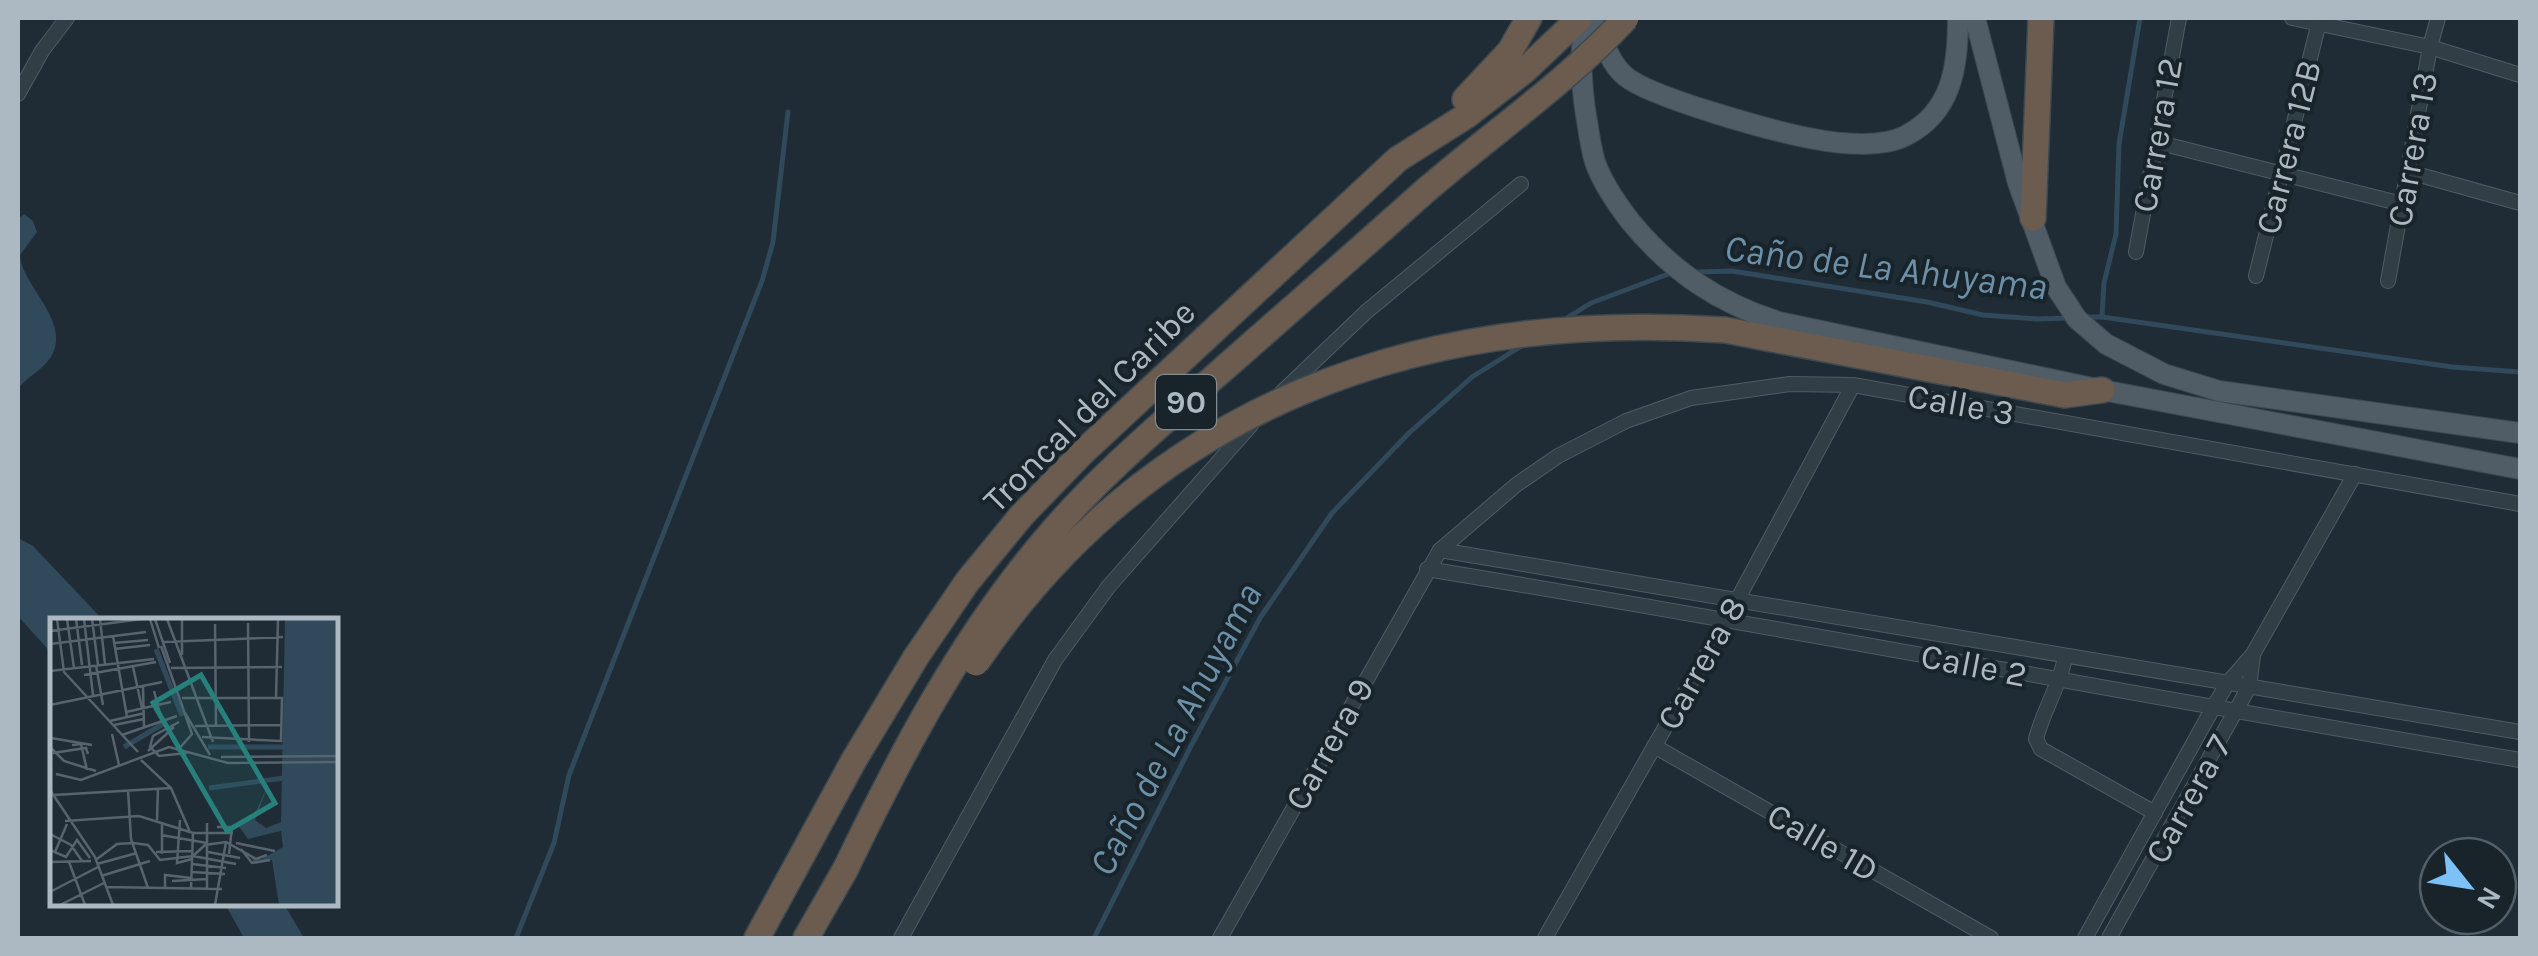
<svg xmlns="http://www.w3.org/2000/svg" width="2538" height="956" viewBox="0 0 2538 956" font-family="Karla,sans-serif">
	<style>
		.water { fill: #30495b }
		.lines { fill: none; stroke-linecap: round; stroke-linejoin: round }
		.stream { stroke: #30495b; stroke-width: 5 }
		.street-casing { stroke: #505c64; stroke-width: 16 }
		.primary-casing { stroke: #3c474f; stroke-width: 22 }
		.highway-casing { stroke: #3d4950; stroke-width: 28 }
		.street { stroke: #323e46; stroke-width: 14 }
		.primary { stroke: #505d66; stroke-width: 20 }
		.highway { stroke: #6c5c4f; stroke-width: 25 }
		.highway-bridge-casing { stroke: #3d4950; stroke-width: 28; stroke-linecap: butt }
		.highway-bridge { stroke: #6c5c4f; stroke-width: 25 }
		.labels { text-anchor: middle; stroke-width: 8; stroke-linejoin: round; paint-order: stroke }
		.shield { fill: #18232a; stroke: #808c95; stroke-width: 2.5 }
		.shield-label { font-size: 32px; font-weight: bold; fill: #acb9c3 }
		.street-label { font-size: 35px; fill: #acb9c3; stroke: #18232a }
		.water-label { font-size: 38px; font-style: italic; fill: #6c90a8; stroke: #18232a }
		.inset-river { fill: none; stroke: #30495b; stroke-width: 5 }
		.inset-road { fill: none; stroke: #57646e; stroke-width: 2.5 }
		.view { fill: #27807b; fill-opacity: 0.15; stroke: #27807b; stroke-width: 5 }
		.inset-edge { fill: none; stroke: #acb9c3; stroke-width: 5 }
	</style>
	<rect width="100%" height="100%" fill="#1f2c35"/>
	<!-- water -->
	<g class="water">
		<path d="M24 214 33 221 37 232 20 255C22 287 72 321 51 357 43 370 26 377 18 389V219Z"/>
		<path d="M18 538 33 546 104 621H52V654L18 616Z"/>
		<path d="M225 904H284L304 938H244Z"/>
	</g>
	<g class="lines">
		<!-- stream -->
		<g class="stream">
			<path d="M1697 272 1732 271 1927 302 1983 315 2037 319 2071 318"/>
			<path d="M2102 316 2104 283 2116 234 2119 144 2140 18"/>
			<path d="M2087 317H2102L2452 367 2520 372"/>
			<path d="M1562 321 1591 303 1671 273"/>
			<path d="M516 938 554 843 569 775 762 281 773 242 788 112"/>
			<path d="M1094 938 1192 744 1260 618 1332 513 1409 433 1472 377 1523 345"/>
		</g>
		<defs>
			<g id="street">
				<path d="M2292 18 2430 47 2520 75"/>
				<path d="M18 94 42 51 67 18"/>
				<path d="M2156 142 2402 204"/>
				<path d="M2409 172 2520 203"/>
				<path d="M2136 252 2179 18"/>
				<path d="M2256 276 2320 18"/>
				<path d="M2388 281 2430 47 2438 18"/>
				<path d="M1279 395 1366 312 1521 184"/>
				<path d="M1440 550 2520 732"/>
				<path d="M1427 569C1792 629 2155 699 2520 760"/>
				<path d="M2065 658C2059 687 2043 711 2036 739L2041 749 2155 813"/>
				<path d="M1654 746 1991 938"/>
				<path d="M901 938 1055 660 1109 586 1251 425"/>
				<path d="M1220 938 1440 550 1516 485 1558 456 1626 421 1691 398 1790 384 1853 385 2520 504"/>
				<path d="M1545 938 1727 619 1853 385"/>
				<path d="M2085 938 2213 708 2227 684 2253 654 2355 474"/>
				<path d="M2109 938 2249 687 2253 656"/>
			</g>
			<g id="primary">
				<path d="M1587 18C1579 47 1581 78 1585 109 1588 126 1590 145 1595 162 1602 182 1617 204 1630 221 1671 271 1718 303 1779 322L2102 390 2520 469"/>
				<path d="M1975 18 2018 183 2056 287 2077 319 2106 344 2164 374 2219 391 2520 433"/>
				<path d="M1599 29C1605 46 1611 64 1625 76 1651 98 1776 132 1814 139 1840 144 1882 148 1905 136 1953 112 1958 65 1958 18"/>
			</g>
			<g id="highway">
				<path d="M1465 99 1510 51 1529 18"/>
				<path d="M2033 218 2041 18"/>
				<path d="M1725 330 2065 395 2102 390"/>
				<path d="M757 938 854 760 916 657 967 582 1022 515 1082 453 1398 159 1466 116 1524 71 1580 18"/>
				<path d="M806 938 845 870"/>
			</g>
		</defs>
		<!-- street casing -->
		<use href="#street" class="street-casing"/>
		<!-- primary casing -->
		<use href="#primary" class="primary-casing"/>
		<!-- highway casing -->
		<use href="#highway" class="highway-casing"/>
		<!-- street -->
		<use href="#street" class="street"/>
		<!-- primary -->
		<use href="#primary" class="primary"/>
		<!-- highway -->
		<use href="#highway" class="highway"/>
		<defs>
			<g id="highway-bridge">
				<path d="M976 663C1151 404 1422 309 1725 330"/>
				<path d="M845 870C901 754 961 639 1045 540 1097 478 1160 425 1220 372 1288 312 1357 252 1425 191 1492 133 1566 83 1626 18"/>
			</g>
		</defs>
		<!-- highway-bridge casing -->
		<use href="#highway-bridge" class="highway-bridge-casing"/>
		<!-- highway-bridge -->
		<use href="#highway-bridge" class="highway-bridge"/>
	</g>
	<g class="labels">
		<!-- shield labels -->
		<rect class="shield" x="1156" y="375" width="60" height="54" rx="8"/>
		<g class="shield-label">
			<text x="1186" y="413">90</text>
		</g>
		<!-- street labels -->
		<g class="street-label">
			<text transform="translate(2157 135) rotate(-80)" y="12">Carrera 12</text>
			<text transform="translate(2288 147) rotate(-76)" y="12">Carrera 12B</text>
			<text transform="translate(2412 149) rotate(-80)" y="12">Carrera 13</text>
			<text transform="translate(1961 404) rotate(10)" y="12">Calle 3</text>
			<text transform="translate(1089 406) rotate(-45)" y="12">Troncal del Caribe</text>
			<text transform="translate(1701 663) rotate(-61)" y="12">Carrera 8</text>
			<text transform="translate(1974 665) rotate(11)" y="12">Calle 2</text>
			<text transform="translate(1329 744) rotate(-61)" y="12">Carrera 9</text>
			<text transform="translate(2188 799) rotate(-61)" y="12">Carrera 7</text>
			<text transform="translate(1823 842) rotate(30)" y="12">Calle 1D</text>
		</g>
		<!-- water labels -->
		<g class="water-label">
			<text transform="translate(1886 267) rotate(7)" y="13">Caño de La Ahuyama</text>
			<text transform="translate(1175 729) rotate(-62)" y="13">Caño de La Ahuyama</text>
		</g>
	</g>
	<!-- overview -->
	<g transform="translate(50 618)">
		<rect width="288" height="288" fill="#1f2c35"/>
		<path d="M235 1H287V287H229L222 242 204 245 201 239 212 241 233 229 231 213 198 221 187 206 203 200 219 165 205 202 216 210 231 204Z" fill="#30495b"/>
		<path class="inset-river" d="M106 31 132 98M74 129 113 106M158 129H235M159 170 234 160"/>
		<path class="inset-road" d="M7 1 14 54 88 134M17 1 24 50M26 1 32 47M34 1 43 77M42 1 48 47M50 1 55 46M100 1 109 30M105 1 120 45M117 1 163 124M132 1V37M198 5 199 124M165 6 166 107M0 13 92 1M63 18 77 99M114 24 233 19M64 25 98 22M0 26 96 14M111 28 142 116 127 133M64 31 100 27M46 47 53 87M83 49 92 90M121 50 232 49M0 53 104 41M34 57 106 44M93 68 94 109M104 73 112 103M132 80H232L231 123 152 119M226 80 228 1M0 87 112 64M76 94 121 84M135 95 160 137M60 103 95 95M129 104 103 118 100 129 109 138 137 135M64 107 94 101M145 108 231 107M62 116 69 147M72 117 127 98M1 120 42 127M22 127 31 126 37 152M0 129 14 143 46 153M98 133 124 109M3 135 36 130 38 136M171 139 288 138M91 142 121 170 140 214M6 156 31 162 119 129 178 145 288 144M0 172 45 239 63 287M78 172 81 221 98 270M4 177 121 170M107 202 108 170M130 202 127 245 142 241M15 203 89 198 143 215H183M167 209H182L179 236M0 216 21 227 32 243M111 217 157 225M186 225 225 233M191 231 202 245 220 242M0 232 16 239 27 222 40 240M5 234 17 206M106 234 143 233M158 234 190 240M112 236V204M143 238 155 227 176 224 206 241 217 237M47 241 67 226 83 225 98 227 110 242 143 238 186 246M0 244 41 243M19 244 35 287M47 246 87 235M142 246 176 250M141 254 175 256M51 258 100 243M122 263 157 261M56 269 172 271M115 270V257L141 260M141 270 143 215M157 270V205M0 274 48 249M10 287 54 265M165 287 176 224"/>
		<path class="view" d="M151 57 225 185 177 213 103 85Z"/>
		<rect width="288" height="288" class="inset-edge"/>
	</g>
	<!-- border -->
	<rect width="2538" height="956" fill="none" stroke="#acb9c3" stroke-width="40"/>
	<!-- north arrow -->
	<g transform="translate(2468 886) rotate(120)"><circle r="48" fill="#18232a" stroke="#535f67" stroke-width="2.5"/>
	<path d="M0-8L18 38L0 25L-18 38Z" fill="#7dc2f7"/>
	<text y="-15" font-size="28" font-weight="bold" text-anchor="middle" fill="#acb9c3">N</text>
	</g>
</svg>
